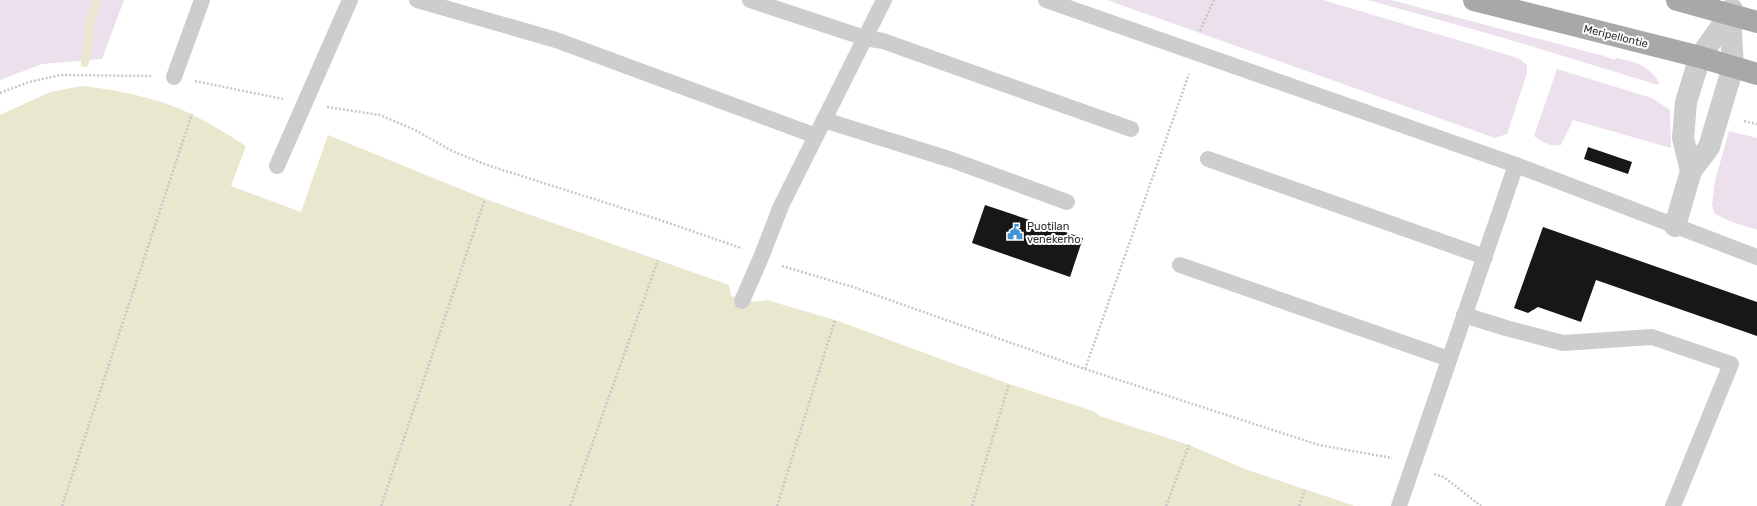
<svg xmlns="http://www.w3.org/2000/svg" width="1757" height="506" viewBox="0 0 1757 506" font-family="Rubik,sans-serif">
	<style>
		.green { fill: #ebe0ec }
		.water { fill: #e9e7ce }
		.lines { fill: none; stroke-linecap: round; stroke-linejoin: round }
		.stream { stroke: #e9e7ce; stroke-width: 8 }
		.building { fill: #171717 }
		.path { stroke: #c7c7c7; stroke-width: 2.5; stroke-dasharray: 2 2; stroke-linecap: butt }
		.lane { stroke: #cdcdcd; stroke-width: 16 }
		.street { stroke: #cdcdcd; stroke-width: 22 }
		.primary { stroke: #a8a8a8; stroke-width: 22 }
		.labels { text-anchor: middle; stroke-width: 4; stroke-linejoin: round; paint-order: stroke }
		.street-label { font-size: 11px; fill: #303030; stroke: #fff }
		.poi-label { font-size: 11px; fill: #303030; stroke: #fff; text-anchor: start }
	</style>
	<rect width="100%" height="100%" fill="#fff"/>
	<!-- green -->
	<g class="green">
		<path d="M0 0H124L102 59 42 64 0 80Z"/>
		<path d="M1107 0H1323L1518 58 1527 65V73L1507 134 1495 138Z"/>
		<path d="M1368 0H1391L1604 56 1614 60 1616 58C1634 61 1649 66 1659 82L1658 85 1504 38Z"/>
		<path d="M1557 69 1652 98 1670 110 1671 148 1573 120 1561 145C1551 147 1542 142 1534 136Z"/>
		<path d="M1729 131 1757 138V230L1732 222 1715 214 1712 205 1715 181Z"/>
	</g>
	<!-- water -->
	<path class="water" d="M82 86C118 90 160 98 193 115 211 124 229 135 246 146L231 186 301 212 328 135 485 199 729 285 731 296C743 301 754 303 767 300L835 320 1009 384 1093 411 1100 416 1189 445 1245 469 1355 506H0V115L50 92Z"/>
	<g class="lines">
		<!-- stream -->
		<path class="stream" d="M85 63 91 19 97 0"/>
	</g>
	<!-- building -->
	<g class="building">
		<path d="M1588 147 1632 162 1628 174 1584 159Z"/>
		<path d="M985 205 1083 238 1070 277 972 243Z"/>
		<path d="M1543 227 1757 302V336L1596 280 1581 322 1538 307 1528 313 1514 308Z"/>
	</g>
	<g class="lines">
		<!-- path -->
		<g class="path">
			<path d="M1200 31 1214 0"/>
			<path d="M195 81 283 99"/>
			<path d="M0 93 29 82 61 75 153 76"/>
			<path d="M327 107 380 115 417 131 452 151 487 165 660 220 741 248"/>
			<path d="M1744 121 1757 124"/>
			<path d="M782 266 853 287 1085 369 1319 445 1392 458"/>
			<path d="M1085 369 1189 74"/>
			<path d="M1434 474 1444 477 1481 506"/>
			<path d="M62 506 192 114"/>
			<path d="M381 506 485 199"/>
			<path d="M570 506 658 260"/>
			<path d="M777 506 835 320"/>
			<path d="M972 506 1009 384"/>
			<path d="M1166 506 1189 445"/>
			<path d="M1299 506 1305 490"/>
		</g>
		<!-- lane -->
		<g class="lane">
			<path d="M417 0 556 40 816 136"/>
			<path d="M750 0 865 38 883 41 1131 129"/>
			<path d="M1046 0 1516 165 1757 257"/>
			<path d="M174 77 202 0"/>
			<path d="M824 120 952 160 1067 202"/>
			<path d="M1208 159 1485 257"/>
			<path d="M277 166 350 0"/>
			<path d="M1180 265 1449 359"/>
			<path d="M742 301 762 255 781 206 884 0"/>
			<path d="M1464 315 1506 328 1563 343 1652 337 1731 364 1673 506"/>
			<path d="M1399 506 1516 165"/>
		</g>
		<!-- street -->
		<g class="street">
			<path d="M1691 171 1683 138 1686 102 1700 57 1730 14 1732 9"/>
			<path d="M1675 226 1691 171 1709 147 1733 67 1730 14"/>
		</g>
		<!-- primary -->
		<g class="primary">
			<path d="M1474 0 1700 57 1757 74"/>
			<path d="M1677 0 1757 22"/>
		</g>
	</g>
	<!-- icons -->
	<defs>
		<symbol id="civic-bare" viewBox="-9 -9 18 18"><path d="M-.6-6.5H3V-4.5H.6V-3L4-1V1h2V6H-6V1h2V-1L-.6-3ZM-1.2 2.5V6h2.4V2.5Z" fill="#4495d5" stroke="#fff" stroke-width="2.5" paint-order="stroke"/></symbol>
	</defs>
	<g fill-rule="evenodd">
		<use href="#civic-bare" x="1004" y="221" width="22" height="22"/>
	</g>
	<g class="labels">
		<!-- street labels -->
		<g class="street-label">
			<text transform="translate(1616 36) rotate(14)" y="4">Meripellontie</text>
		</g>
		<!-- poi labels -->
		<g class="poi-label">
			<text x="1027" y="230">Puotilan<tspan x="1027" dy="13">venekerho</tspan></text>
		</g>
	</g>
</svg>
